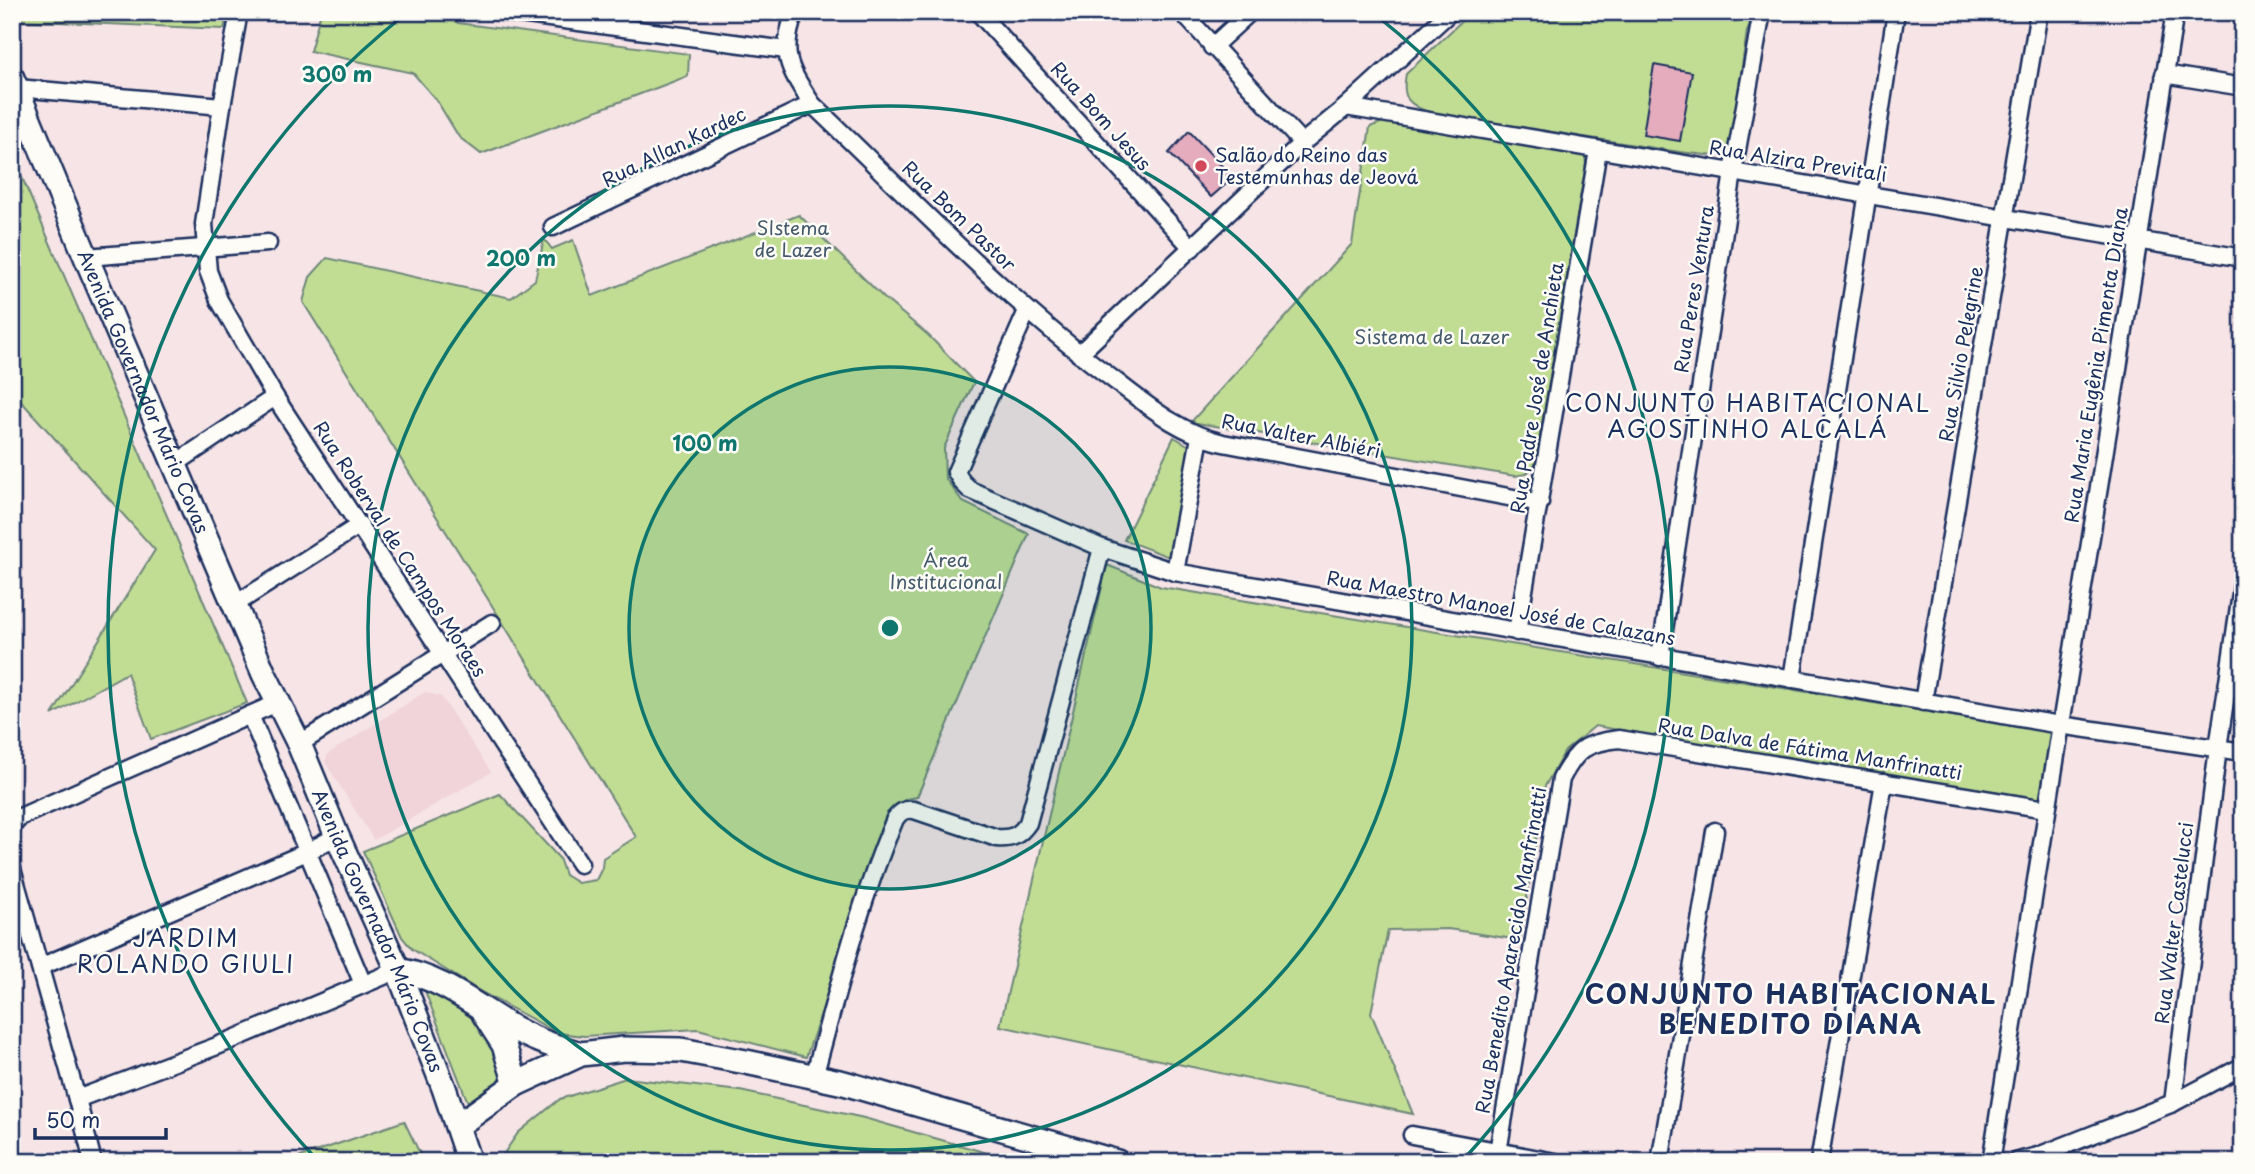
<svg xmlns="http://www.w3.org/2000/svg" width="2255" height="1174" viewBox="0 0 2255 1174" font-family="'Playpen Sans',sans-serif">
	<style>
		.built { fill: #f1d3da }
		.green { fill: #c1dd94; stroke: #6e8679; stroke-width: 2 }
		.building { fill: #e5acbd; stroke: #1b2f5e; stroke-width: 2 }
		.lines { fill: none; stroke-linecap: round; stroke-linejoin: round }
		.street-casing { stroke: #1b2f5e; stroke-width: 21 }
		.secondary-casing { stroke: #1b2f5e; stroke-width: 28 }
		.street { stroke: #fdfcf7; stroke-width: 16 }
		.secondary { stroke: #fdfcf7; stroke-width: 23 }
		.ring { fill: none; stroke: #0f766e; stroke-width: 3.5 }
		.poi-dot { fill: #d1495b; stroke: #fdfcf7; stroke-width: 2.5 }
		.labels { text-anchor: middle; stroke-width: 5; stroke-linejoin: round; paint-order: stroke }
		.street-label { font-size: 19px; fill: #1b2f5e; stroke: #fdfcf7 }
		.poi-label { font-size: 19px; fill: #1b2f5e; stroke: #fdfcf7; text-anchor: start }
		.park-label { font-size: 19px; fill: #445a6c; stroke: #fdfcf7 }
		.quarter-label { font-size: 23px; letter-spacing: 2px; fill: #1b2f5e; stroke: #fdfcf7 }
		.district-label { font-size: 26px; font-weight: bold; letter-spacing: 2px; fill: #1b2f5e; stroke: #fdfcf7 }
		.centre { fill: #0f766e; stroke: #fdfcf7; stroke-width: 3.5 }
		.ring-label { font-size: 21px; text-anchor: middle; font-weight: bold; fill: #0f766e; stroke: #fdfcf7; stroke-width: 5; stroke-linejoin: round; paint-order: stroke }
	</style>
	<rect width="100%" height="100%" fill="#f6e4e6"/>
	<filter id="ink" filterUnits="userSpaceOnUse"><feTurbulence type="fractalNoise" baseFrequency=".0143" numOctaves="2"/><feDisplacementMap in="SourceGraphic" scale="14" xChannelSelector="R" yChannelSelector="G"/><feConvolveMatrix kernelMatrix="1 2 1 2 8 2 1 2 1" color-interpolation-filters="sRGB"/></filter>
	<g filter="url(#ink)">
		<!-- built -->
		<path class="built" d="M425 692 441 697 491 772 374 840 325 762 328 754Z"/>
		<!-- green -->
		<g class="green">
			<path d="M12 12H228L224 29 12 20Z"/>
			<path d="M321 12H445L458 23 689 54 688 76 481 154 459 137 437 101 413 73 310 51Z"/>
			<path d="M1471 12H1754L1747 31 1732 135 1728 147 1715 156 1680 152 1431 113C1409 105 1401 99 1406 74Z"/>
			<path d="M1391 119 1579 154 1585 157 1586 164 1535 465 1526 474 1515 476 1191 422 1352 244 1370 127Z"/>
			<path d="M12 154 247 703 151 739 127 673 52 715 155 550 12 391Z"/>
			<path d="M799 215 884 298 928 335 974 382 944 448 945 478 963 502 1029 534 917 797 906 799 887 813 866 868 842 952 806 1057 698 1029 584 1036 558 1033 483 993 412 949 402 937 363 851 500 794 559 858 565 875 578 883 596 880 602 868 603 858 636 837 303 302 310 277 327 258 511 298 535 280 544 239 552 249 573 240 592 296Z"/>
			<path d="M1174 437 1193 448 1172 558 1124 540Z"/>
			<path d="M1107 565 1161 587 2052 732 2040 799 1595 726 1565 751 1545 786 1520 940 1448 929 1388 930 1371 1013 1413 1114 1000 1026Z"/>
			<path d="M426 986 475 1016 498 1051 505 1071 502 1079 486 1100 474 1104 467 1100 425 991Z"/>
			<path d="M626 1078 740 1091 864 1118 1019 1162H498L518 1133 560 1099Z"/>
			<path d="M404 1121 424 1162H286Z"/>
		</g>
		<!-- building -->
		<g class="building">
			<path d="M1654 65 1692 72 1680 141 1643 135Z"/>
			<path d="M1189 131 1233 178 1211 197 1169 153Z"/>
		</g>
		<g class="lines">
			<defs>
				<g id="street">
					<path d="M239 12 222 106 204 224 208 271 219 300 275 397 580 864"/>
					<path d="M505 12 786 50"/>
					<path d="M795 12C779 55 789 68 812 104 912 199 1007 301 1118 383 1152 409 1181 433 1223 443L1540 503"/>
					<path d="M978 12 1192 248"/>
					<path d="M1182 12 1302 143"/>
					<path d="M1212 47 1250 12"/>
					<path d="M2164 74 2243 87"/>
					<path d="M17 88 222 106"/>
					<path d="M1346 107 2243 258"/>
					<path d="M553 227 812 104"/>
					<path d="M86 257 268 243"/>
					<path d="M1027 311 956 472 962 482 970 490 1102 548 1175 572 2060 725 2243 752"/>
					<path d="M1079 354 1302 143 1346 107 1450 12"/>
					<path d="M175 464 275 397"/>
					<path d="M1175 572 1200 437"/>
					<path d="M234 605 360 525"/>
					<path d="M1517 632 1598 150"/>
					<path d="M1660 657 1733 172 1762 12"/>
					<path d="M1792 679 1896 12"/>
					<path d="M1923 702 2039 12"/>
					<path d="M250 715 363 984"/>
					<path d="M299 744 492 623"/>
					<path d="M12 826 20 817 277 703"/>
					<path d="M12 869 77 1099 92 1158"/>
					<path d="M40 967 307 852 337 836"/>
					<path d="M814 1077C838 989 859 903 895 819 901 811 905 809 914 810L997 838C1012 839 1019 836 1028 823L1102 548"/>
					<path d="M77 1099 217 1046 398 970"/>
					<path d="M2173 1103 2218 748 2243 580"/>
					<path d="M1412 1135 1555 1162"/>
					<path d="M1498 1152 1561 779C1577 749 1585 743 1619 739L2046 809"/>
					<path d="M1660 1162 1715 831"/>
					<path d="M1819 1162 1884 782"/>
					<path d="M1991 1162 2175 12"/>
					<path d="M2015 1162 2038 1156 2173 1103 2243 1066"/>
				</g>
				<g id="secondary">
					<path id="s1" d="M12 78 86 257 264 674 299 744 337 836 398 970 444 1088 469 1162"/>
					<path d="M398 970C445 978 478 1009 519 1031 539 1042 560 1048 581 1054"/>
					<path d="M484 1014 504 1045 516 1084"/>
					<path d="M457 1126 516 1084 581 1054 624 1049 681 1050 746 1062 844 1083 1117 1162"/>
				</g>
			</defs>
			<!-- street casing -->
			<use href="#street" class="street-casing"/>
			<!-- secondary casing -->
			<use href="#secondary" class="secondary-casing"/>
			<!-- street -->
			<use href="#street" class="street"/>
			<!-- secondary -->
			<use href="#secondary" class="secondary"/>
		</g>
	</g>
	<!-- distance rings -->
	<circle cx="890" cy="628" r="261" fill="#0f766e" fill-opacity=".12"/>
	<g class="ring">
		<circle cx="890" cy="628" r="261"/>
		<circle cx="890" cy="628" r="522"/>
		<path d="M318 1161A782 782 0 0 1 403 16M1377 16A782 782 0 0 1 1462 1161"/>
	</g>
	<!-- markers -->
	<circle class="poi-dot" cx="1201" cy="166" r="7"/>
	<g class="labels">
		<!-- street labels -->
		<g class="street-label">
			<text transform="translate(1101 116) rotate(48)" y="7">Rua Bom Jesus</text>
			<text transform="translate(674 147) rotate(-26)" y="7">Rua Allan Kardec</text>
			<text transform="translate(1798 161) rotate(9)" y="7">Rua Alzira Previtali</text>
			<text transform="translate(959 216) rotate(44)" y="7">Rua Bom Pastor</text>
			<text transform="translate(1694 289) rotate(-81)" y="7">Rua Peres Ventura</text>
			<text transform="translate(1961 354) rotate(-80)" y="7">Rua Silvio Pelegrine</text>
			<text transform="translate(2096 365) rotate(-81)" y="7">Rua Maria Eugênia Pimenta Diana</text>
			<text transform="translate(1537 388) rotate(-81)" y="7">Rua Padre José de Anchieta</text>
			<text dy="7" stroke="none"><textPath href="#s1" startOffset="340">Avenida Governador Mário Covas</textPath></text>
			<text transform="translate(1301 436) rotate(11)" y="7">Rua Valter Albiéri</text>
			<text transform="translate(400 549) rotate(57)" y="7">Rua Roberval de Campos Moraes</text>
			<text transform="translate(1501 608) rotate(10)" y="7">Rua Maestro Manoel José de Calazans</text>
			<text transform="translate(1810 749) rotate(9)" y="7">Rua Dalva de Fátima Manfrinatti</text>
			<text transform="translate(2174 923) rotate(-83)" y="7">Rua Walter Castelucci</text>
			<text dy="7" stroke="none"><textPath href="#s1" startOffset="928">Avenida Governador Mário Covas</textPath></text>
			<text transform="translate(1511 950) rotate(-80)" y="7">Rua Benedito Aparecido Manfrinatti</text>
		</g>
		<!-- poi labels -->
		<g class="poi-label">
			<text x="1215" y="162">Salão do Reino das<tspan x="1215" dy="22">Testemunhas de Jeová</tspan></text>
		</g>
		<!-- park labels -->
		<g class="park-label">
			<text x="793" y="235">SIstema<tspan x="793" dy="22">de Lazer</tspan></text>
			<text x="1432" y="344">Sistema de Lazer</text>
			<text x="946" y="567">Área<tspan x="946" dy="22">Institucional</tspan></text>
		</g>
		<!-- quarter labels -->
		<g class="quarter-label">
			<text x="1748" y="412">CONJUNTO HABITACIONAL<tspan x="1748" dy="26">AGOSTINHO ALCALÁ</tspan></text>
			<text x="186" y="947">JARDIM<tspan x="186" dy="26">ROLANDO GIULI</tspan></text>
		</g>
		<!-- district labels -->
		<g class="district-label">
			<text x="1791" y="1004">CONJUNTO HABITACIONAL<tspan x="1791" dy="30">BENEDITO DIANA</tspan></text>
		</g>
	</g>
	<circle cx="890" cy="628" r="10" class="centre"/>
	<g class="ring-label">
		<text x="337" y="82">300 m</text>
		<text x="521" y="266">200 m</text>
		<text x="705" y="451">100 m</text>
	</g>
	<!-- margin -->
	<rect width="2255" height="1174" fill="none" stroke="#fdfcf7" stroke-width="42"/>
	<rect x="21" y="21" width="2213" height="1132" fill="none" stroke="#1b2f5e" stroke-width="2.5" filter="url(#ink)"/>
	<!-- scale -->
	<path d="M35 1128v10h131v-10" fill="none" stroke="#1b2f5e" stroke-width="3.5"/>
	<text x="46" y="1128" font-size="21" fill="#1b2f5e" stroke="#fdfcf7" stroke-width="5" paint-order="stroke">50 m</text>
</svg>
